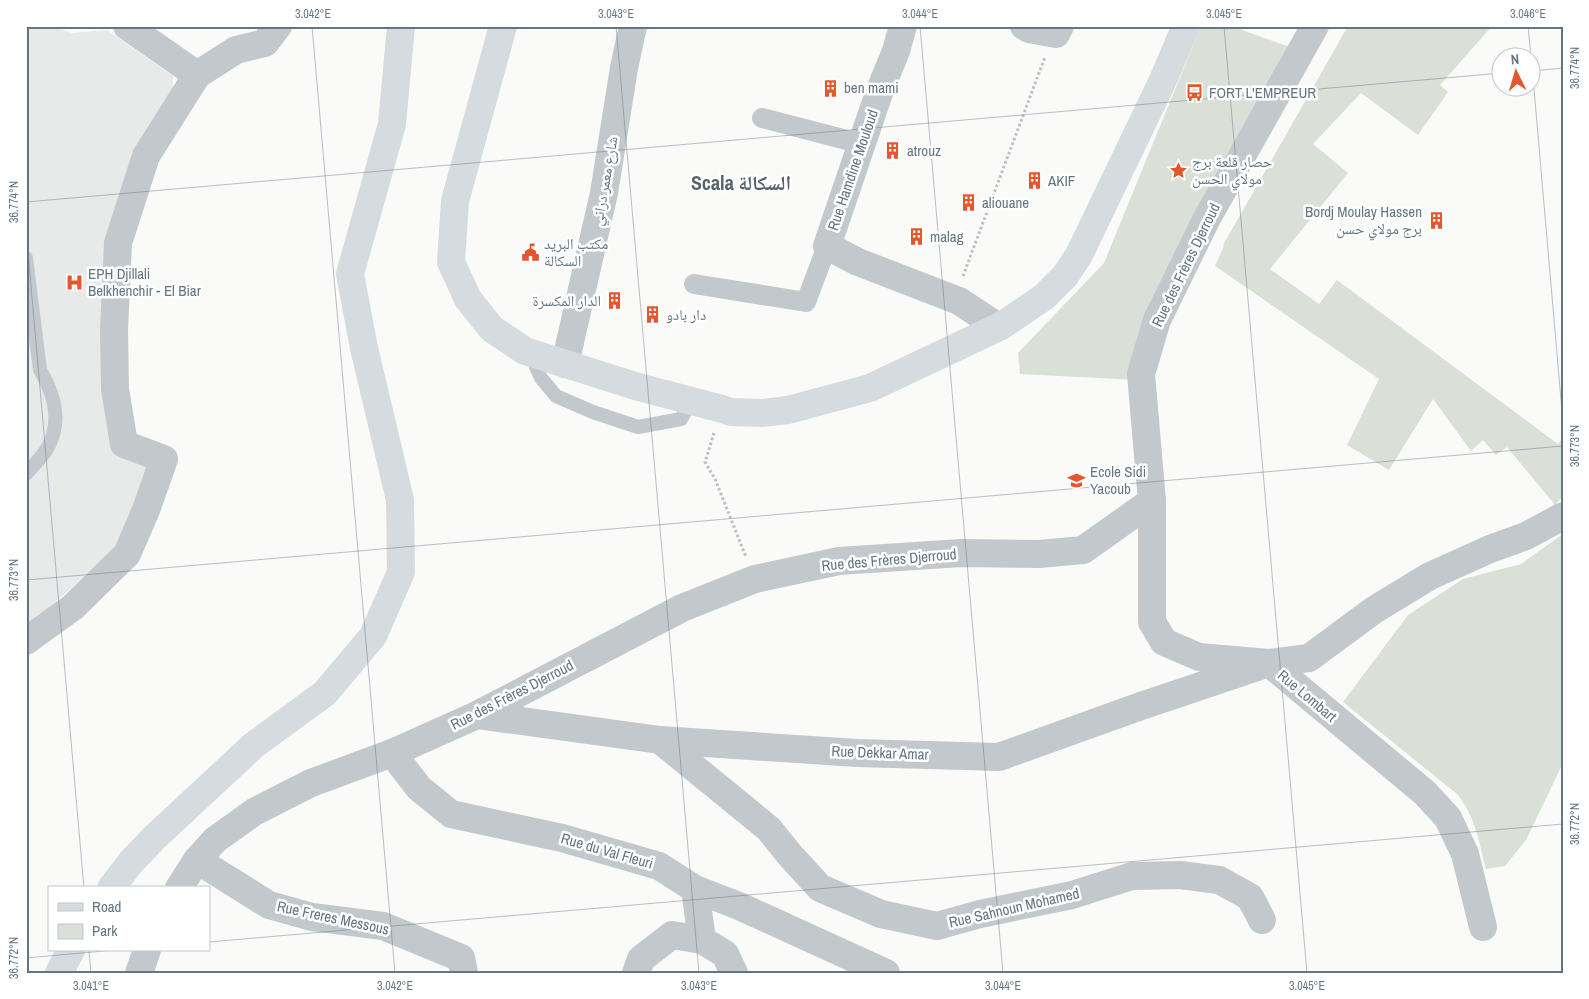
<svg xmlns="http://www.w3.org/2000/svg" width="1589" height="999" viewBox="0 0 1589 999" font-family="'Archivo Narrow','Noto Naskh Arabic',sans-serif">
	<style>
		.built { fill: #e8e9e9 }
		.green { fill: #dadfd7 }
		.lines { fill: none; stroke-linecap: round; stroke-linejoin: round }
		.path { stroke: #bbbfc2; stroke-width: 3; stroke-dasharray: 2.5 2.5; stroke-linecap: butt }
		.service { stroke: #c3c8cc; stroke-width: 14 }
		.pedestrian { stroke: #c3c8cc; stroke-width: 20 }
		.minor { stroke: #c3c8cc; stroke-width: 28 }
		.secondary { stroke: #d6dbdf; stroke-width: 28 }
		.ticks { fill: none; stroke: #657683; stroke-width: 1; stroke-opacity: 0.45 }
		.labels { text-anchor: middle; stroke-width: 5; stroke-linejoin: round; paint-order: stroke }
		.poi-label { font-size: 15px; fill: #657683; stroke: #fff; text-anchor: start }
		.street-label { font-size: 15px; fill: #657683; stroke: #fff }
		.district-label { font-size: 20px; font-weight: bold; fill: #57646e; stroke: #fff }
		.neatline { fill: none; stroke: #657683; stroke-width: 2 }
		.ticks-label { font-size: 12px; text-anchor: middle; fill: #657683 }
	</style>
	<rect width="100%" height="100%" fill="#fafaf8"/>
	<!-- built -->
	<path class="built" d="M26 26H53L72 33 107 30 173 76V108L122 233 114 447 152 467 116 545 68 591 26 627Z"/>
	<!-- green -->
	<g class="green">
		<path d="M1201 26H1231L1298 50 1137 380 1020 374 1018 353 1104 263Z"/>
		<path d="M1348 26H1492L1440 85 1448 92 1418 135 1361 93 1313 144 1348 173 1270 269 1319 304 1337 280 1558 444 1563 438V496L1555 505 1507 447 1496 455 1483 440 1471 451 1433 399 1389 470 1347 445 1379 379 1215 266 1224 246 1223 245Z"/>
		<path d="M1563 534V763L1526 840 1505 866 1486 869C1479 842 1475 815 1457 794L1343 702 1408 615 1463 579 1521 564Z"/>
	</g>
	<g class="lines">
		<!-- path -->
		<g class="path">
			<path d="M963 276 1045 57"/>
			<path d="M714 433 705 462 715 479 746 557"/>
		</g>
		<!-- service -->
		<g class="service">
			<path d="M26 258 40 370C55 395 62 423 47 449 41 458 33 466 26 474"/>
			<path d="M530 353 541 378 556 396 593 412 638 427 681 419 691 401"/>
		</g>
		<!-- pedestrian -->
		<g class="pedestrian">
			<path d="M762 118 862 144"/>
			<path d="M694 284 806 302 827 246"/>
		</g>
		<!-- minor -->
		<g class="minor">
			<path d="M127 26 197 75"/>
			<path d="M903 26 896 51 880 90 827 246 858 262 959 301 994 324 1001 326"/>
			<path d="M1024 26 1029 29 1056 34 1060 26"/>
			<path d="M565 364 604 193 624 68 633 26"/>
			<path d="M1152 501V622L1164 642 1199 657 1269 663 1425 793 1448 818 1465 854 1483 927"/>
			<path d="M26 641 73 607 127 554 146 510 164 459 124 444 115 389 114 330 118 243 146 156 197 75 236 50 265 43 278 26"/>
			<path d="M477 715 660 740 857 753 999 757 1141 706 1269 663 1309 658 1374 610 1430 576 1490 549 1526 536 1563 516"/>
			<path d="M660 740 769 829 789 854 820 888 881 914 937 926 980 914 1072 895 1132 876 1180 875 1219 880 1250 897 1262 920"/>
			<path d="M392 753 419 788 451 814 562 838 659 866 695 889 739 906 886 973"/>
			<path d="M197 860 269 905 312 917 383 926 461 958 464 973"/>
			<path d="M179 888 197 860 215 840 254 812 311 783 392 753 477 715 682 608 755 579 839 561 961 553 1039 554 1083 550 1152 501 1141 374 1157 320 1206 220 1315 26"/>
			<path d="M695 889 702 940"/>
			<path d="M139 973 147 950"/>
			<path d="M636 973 641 959 672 935 702 940 725 954 734 973"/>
		</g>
		<!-- secondary -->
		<g class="secondary">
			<path d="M503 26 455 201 451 262 468 299 492 329 525 351 635 386 722 409 731 412 762 413 788 410 870 388 1001 326 1044 297 1065 276 1079 255 1163 80 1186 26"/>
			<path d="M111 888 131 862 155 837 254 745 325 693 373 636 401 572 400 500 364 348 350 274 392 124 401 26"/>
			<path d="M59 973 71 950"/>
		</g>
	</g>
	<!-- ticks -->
	<path class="ticks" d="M312 26 395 973M616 26 699 973M920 26 1003 973M1224 26 1307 973M1528 26 1531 58M1532 66 1563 423M1532 71 1563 68M26 202 1502 73M26 229 84 888M26 580 1563 446M209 942 1563 824M89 950 91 973M26 958 115 950"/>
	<!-- icons -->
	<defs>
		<symbol id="building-bare" viewBox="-9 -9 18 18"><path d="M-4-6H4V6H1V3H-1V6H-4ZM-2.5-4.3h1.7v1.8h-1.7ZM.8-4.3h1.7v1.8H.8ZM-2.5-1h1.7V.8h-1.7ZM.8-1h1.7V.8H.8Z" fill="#e4572e" stroke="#fff" stroke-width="2.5" paint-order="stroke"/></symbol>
		<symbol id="bus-bare" viewBox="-9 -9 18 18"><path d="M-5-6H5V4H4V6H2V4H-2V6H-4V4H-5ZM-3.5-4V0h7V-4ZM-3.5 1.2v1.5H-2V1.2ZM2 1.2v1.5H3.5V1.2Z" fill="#e4572e" stroke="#fff" stroke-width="2.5" paint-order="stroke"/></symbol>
		<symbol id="sight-bare" viewBox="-9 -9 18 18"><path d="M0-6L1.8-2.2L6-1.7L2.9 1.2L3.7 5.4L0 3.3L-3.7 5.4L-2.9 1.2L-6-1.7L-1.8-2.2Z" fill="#e4572e" stroke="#fff" stroke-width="2.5" paint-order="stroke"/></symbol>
		<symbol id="civic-bare" viewBox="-9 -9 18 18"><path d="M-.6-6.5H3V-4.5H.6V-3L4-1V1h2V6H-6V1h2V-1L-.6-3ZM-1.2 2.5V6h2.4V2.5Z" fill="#e4572e" stroke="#fff" stroke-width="2.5" paint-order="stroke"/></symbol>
		<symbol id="hospital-bare" viewBox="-9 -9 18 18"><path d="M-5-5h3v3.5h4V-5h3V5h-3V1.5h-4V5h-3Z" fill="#e4572e" stroke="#fff" stroke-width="2.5" paint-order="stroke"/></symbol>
		<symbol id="school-bare" viewBox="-9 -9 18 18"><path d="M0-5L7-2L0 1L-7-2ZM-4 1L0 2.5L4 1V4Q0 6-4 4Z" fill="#e4572e" stroke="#fff" stroke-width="2.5" paint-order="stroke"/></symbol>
	</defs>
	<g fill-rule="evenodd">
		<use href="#building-bare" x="818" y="76" width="25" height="25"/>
		<use href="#bus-bare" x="1182" y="80" width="25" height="25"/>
		<use href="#building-bare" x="880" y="138" width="25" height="25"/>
		<use href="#sight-bare" x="1166" y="158" width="25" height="25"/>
		<use href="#building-bare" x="1022" y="168" width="25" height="25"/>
		<use href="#building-bare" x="956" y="190" width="25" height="25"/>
		<use href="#building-bare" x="1424" y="208" width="25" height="25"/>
		<use href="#building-bare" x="904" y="224" width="25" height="25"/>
		<use href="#civic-bare" x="518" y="240" width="25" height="25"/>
		<use href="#hospital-bare" x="62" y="270" width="25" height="25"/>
		<use href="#building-bare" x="602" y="288" width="25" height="25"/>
		<use href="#building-bare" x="640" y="302" width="25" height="25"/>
		<use href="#school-bare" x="1064" y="468" width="25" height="25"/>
	</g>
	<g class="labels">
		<!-- poi labels -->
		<g class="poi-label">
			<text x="844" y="93">ben mami</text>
			<text x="1209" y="98">FORT L'EMPREUR</text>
			<text x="907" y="156">atrouz</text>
			<text x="1192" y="167">حصار قلعة برج<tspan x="1192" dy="17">مولاي الحسن</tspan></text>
			<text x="1048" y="186">AKIF</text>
			<text x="982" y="208">aliouane</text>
			<text x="1422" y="217" text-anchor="end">Bordj Moulay Hassen<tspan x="1422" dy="17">برج مولاي حسن</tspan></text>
			<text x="930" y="242">malag</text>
			<text x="544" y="249">مكتب البريد<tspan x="544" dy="17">السكالة</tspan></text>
			<text x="88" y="279">EPH Djillali<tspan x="88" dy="17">Belkhenchir - El Biar</tspan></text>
			<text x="601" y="306" text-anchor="end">الدار المكسرة</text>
			<text x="666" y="320">دار بادو</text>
			<text x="1090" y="477">Ecole Sidi<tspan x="1090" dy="17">Yacoub</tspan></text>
		</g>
		<!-- street labels -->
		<g class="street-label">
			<text transform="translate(853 170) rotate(-71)" y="5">Rue Hamdine Mouloud</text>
			<text transform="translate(605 181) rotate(-80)" y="5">شارع معمر دراني</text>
			<text transform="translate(1186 265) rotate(-64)" y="5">Rue des Frères Djerroud</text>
			<text transform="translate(889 560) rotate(-5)" y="5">Rue des Frères Djerroud</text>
			<text transform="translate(512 695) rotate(-27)" y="5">Rue des Frères Djerroud</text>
			<text transform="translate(1307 696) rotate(40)" y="5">Rue Lombart</text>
			<text transform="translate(880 753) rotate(2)" y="5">Rue Dekkar Amar</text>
			<text transform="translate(607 851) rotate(16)" y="5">Rue du Val Fleuri</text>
			<text transform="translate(1014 908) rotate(-13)" y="5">Rue Sahnoun Mohamed</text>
			<text transform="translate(333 918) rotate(12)" y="5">Rue Freres Messous</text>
		</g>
		<!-- district labels -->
		<g class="district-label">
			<text x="741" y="190">Scala السكالة</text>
		</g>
	</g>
	<!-- border -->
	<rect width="1589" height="999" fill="none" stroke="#ffffff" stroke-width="55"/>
	<!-- legend -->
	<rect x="48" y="886" width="162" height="65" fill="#ffffff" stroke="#c1c8cd"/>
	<rect x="58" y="903" width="25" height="8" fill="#d6dbdf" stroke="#c1c8cd"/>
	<text x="92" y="912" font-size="15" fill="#657683">Road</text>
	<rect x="58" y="924" width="25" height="15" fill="#dadfd7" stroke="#c1c8cd"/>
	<text x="92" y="936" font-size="15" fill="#657683">Park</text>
	<!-- north arrow -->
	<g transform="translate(1516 72) rotate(355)"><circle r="24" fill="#ffffff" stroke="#c1c8cd"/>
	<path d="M0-4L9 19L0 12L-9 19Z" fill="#e4572e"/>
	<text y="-8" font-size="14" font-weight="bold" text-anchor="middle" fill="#657683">N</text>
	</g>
	<rect x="28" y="28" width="1534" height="944" class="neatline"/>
	<g class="ticks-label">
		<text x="313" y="18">3.042°E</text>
		<text x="616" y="18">3.043°E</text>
		<text x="920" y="18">3.044°E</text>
		<text x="1224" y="18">3.045°E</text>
		<text x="1528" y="18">3.046°E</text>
		<text transform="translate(1575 68) rotate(-90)" y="4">36.774°N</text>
		<text transform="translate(14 202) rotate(-90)" y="4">36.774°N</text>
		<text transform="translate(1575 446) rotate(-90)" y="4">36.773°N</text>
		<text transform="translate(14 580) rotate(-90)" y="4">36.773°N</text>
		<text transform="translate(1575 824) rotate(-90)" y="4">36.772°N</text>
		<text transform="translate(14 958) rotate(-90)" y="4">36.772°N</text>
		<text x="91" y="990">3.041°E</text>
		<text x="395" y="990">3.042°E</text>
		<text x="699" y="990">3.043°E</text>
		<text x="1003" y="990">3.044°E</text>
		<text x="1307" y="990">3.045°E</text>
	</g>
</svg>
